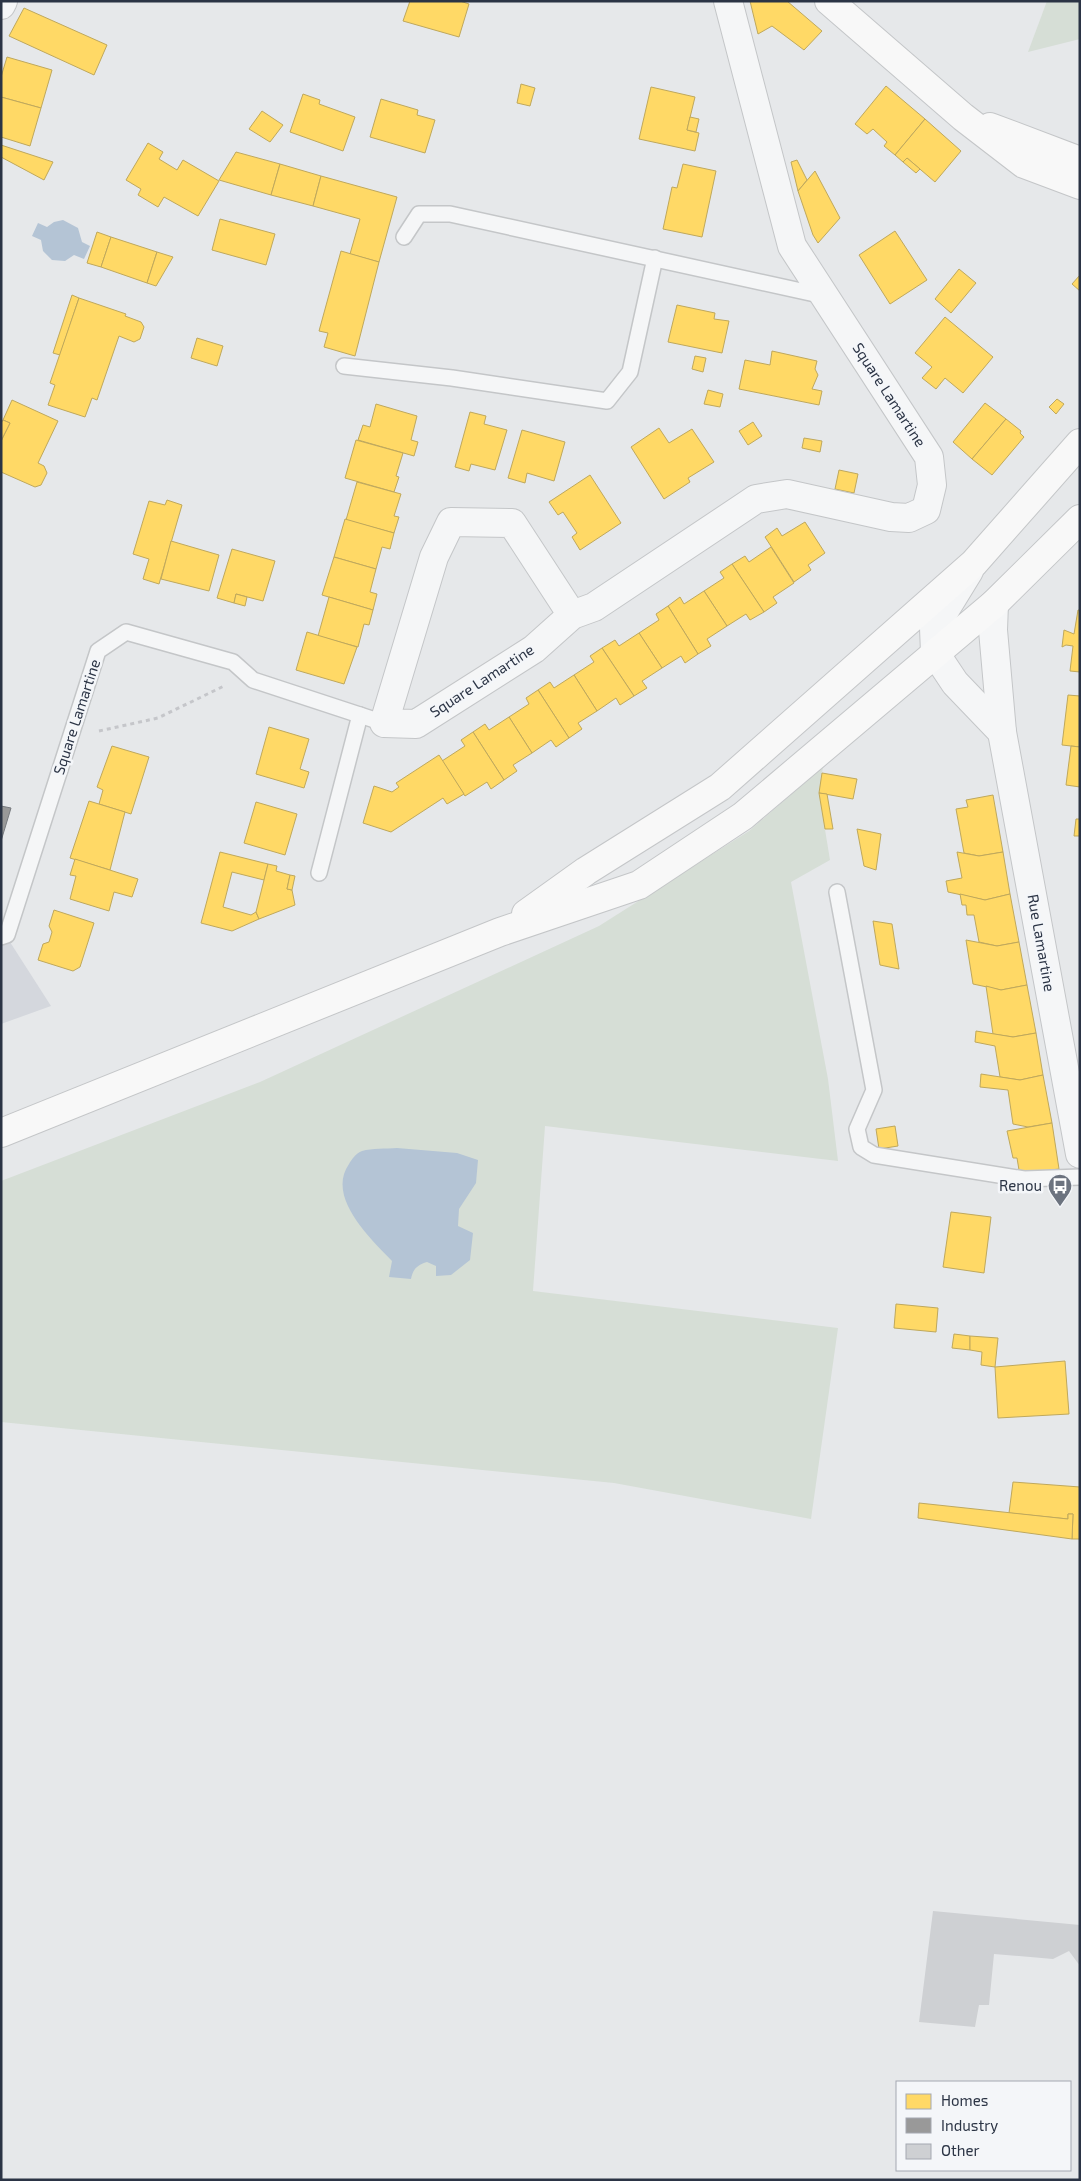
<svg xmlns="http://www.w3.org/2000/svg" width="1081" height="2181" viewBox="0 0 1081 2181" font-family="'Exo 2',sans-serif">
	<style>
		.built { fill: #d4d7dd }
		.green { fill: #d6ded6 }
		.water { fill: #b4c4d5 }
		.homes { fill: #ffd966; stroke: #bfa85c }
		.industry { fill: #999; stroke: #787b80 }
		.building { fill: #ced0d3 }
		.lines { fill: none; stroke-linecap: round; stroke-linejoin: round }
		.service-casing { stroke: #c4c6c8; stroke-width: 18 }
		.minor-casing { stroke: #c4c6c8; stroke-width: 30 }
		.secondary-casing { stroke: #c4c6c8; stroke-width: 30 }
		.path { stroke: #c5c6ca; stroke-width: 3; stroke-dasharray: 4 4; stroke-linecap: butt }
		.service { stroke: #f5f6f7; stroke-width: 15 }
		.minor { stroke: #f5f6f7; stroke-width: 28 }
		.secondary { stroke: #f8f8f8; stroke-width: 28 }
		.labels { text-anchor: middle; stroke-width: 5; stroke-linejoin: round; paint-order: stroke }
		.street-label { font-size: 15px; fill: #2b3445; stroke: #f4f6f9 }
		.poi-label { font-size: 15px; fill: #2b3445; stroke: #f4f6f9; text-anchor: end }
	</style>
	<rect width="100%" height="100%" fill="#e6e8ea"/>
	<!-- built -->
	<path class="built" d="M1 928 51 1006 1 1024Z"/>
	<!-- green -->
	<g class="green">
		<path d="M1047 1H1080V39L1028 52Z"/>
		<path d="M823 767 819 793 830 860 791 882 828 1079 838 1161 545 1126 533 1291 838 1328 811 1519 614 1483 1 1422V1181L260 1082 599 926 749 831Z"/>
	</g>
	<!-- water -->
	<g class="water">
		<path d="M63 220 78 228 82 242 90 246 84 259 74 255 65 261 52 260 43 251 41 240 32 236 38 223 47 227 54 222Z"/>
		<path d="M397 1148 457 1153 478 1160 476 1183 459 1209 458 1226 473 1233 470 1260 451 1275 436 1276V1266L427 1262C417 1265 413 1269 411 1279L389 1277 392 1261C370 1238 326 1197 349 1164 352 1159 356 1153 362 1151 372 1148 386 1149 397 1148Z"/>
	</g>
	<!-- homes -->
	<g class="homes">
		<path d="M410 1H460L469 4 459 37 403 21Z"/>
		<path d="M750 1H787L822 31 804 50 772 26 758 34Z"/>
		<path d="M24 8 107 45 94 75 9 36Z"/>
		<path d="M7 57 52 70 41 108 1 97V77Z"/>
		<path d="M521 84 535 88 530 106 517 103Z"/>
		<path d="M886 86 925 119 895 155 884 146 887 142 873 129 867 134 855 124Z"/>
		<path d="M651 87 695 97 687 130 699 133 695 151 639 139Z"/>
		<path d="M303 94 320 100 319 104 355 117 343 151 290 132Z"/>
		<path d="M1 97 41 108 30 146 1 137Z"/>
		<path d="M381 99 418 110 417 115 435 120 425 153 370 137Z"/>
		<path d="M262 111 283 125 270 142 249 129Z"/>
		<path d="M690 117 699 119 696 132 687 130Z"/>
		<path d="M925 119 961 151 935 182 907 158 903 162 895 155Z"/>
		<path d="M148 143 163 152 159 159 177 170 183 160 219 181 198 216 164 197 158 207 138 195 141 189 126 180Z"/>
		<path d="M1 145 53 162 44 180 1 157Z"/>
		<path d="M236 152 280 164 271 195 219 180Z"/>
		<path d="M907 158 920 169 916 173 903 162Z"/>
		<path d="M797 160 807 180 798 191 791 162Z"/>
		<path d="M280 164 321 176 313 206 271 195Z"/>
		<path d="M683 164 716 171 702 237 663 229 672 187 677 188Z"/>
		<path d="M815 171 840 218 818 243 813 235 798 191Z"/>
		<path d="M321 176 397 197 379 262 350 254 360 219 313 206Z"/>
		<path d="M220 219 275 234 266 265 212 250Z"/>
		<path d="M895 231 927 280 890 304 859 255Z"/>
		<path d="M97 232 111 237 101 267 87 263Z"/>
		<path d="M111 237 157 252 147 283 101 267Z"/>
		<path d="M341 251 379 262 355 356 324 347 328 333 319 331Z"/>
		<path d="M157 252 173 257 156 286 147 283Z"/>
		<path d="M959 269 976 283 951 313 935 299Z"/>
		<path d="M1080 275V291L1072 284Z"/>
		<path d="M72 295 79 298 60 355 53 353Z"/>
		<path d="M79 298 126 314 125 316 141 322 144 327 140 339 134 342 119 336 97 400 92 398 85 417 48 405 55 385 50 383Z"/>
		<path d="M677 305 715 313 714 319 729 321 722 353 668 342Z"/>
		<path d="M945 317 993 357 963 393 945 378 936 389 922 378 932 367 915 353Z"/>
		<path d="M197 338 223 346 217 366 191 358Z"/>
		<path d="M772 351 817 361 815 369 818 375 812 389 822 391 819 405 739 389 745 360 770 365Z"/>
		<path d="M695 356 706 358 703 372 692 369Z"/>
		<path d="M708 390 723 394 720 407 704 404Z"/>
		<path d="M1057 399 1064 404 1056 414 1049 407Z"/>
		<path d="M12 400 58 421 38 463 44 466 47 473 41 485 35 487 1 472V441L10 423 3 420Z"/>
		<path d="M985 403 1006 419 972 459 953 442Z"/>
		<path d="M376 404 417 416 411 440 418 442 414 456 358 440 363 425 370 427Z"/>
		<path d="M470 412 486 416 484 424 507 430 495 470 471 464 469 471 455 467Z"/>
		<path d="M1006 419 1021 431 1020 433 1024 437 992 475 972 459Z"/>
		<path d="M3 420 10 423 1 441V423Z"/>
		<path d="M753 422 762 436 748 445 739 431Z"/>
		<path d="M659 428 669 443 692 429 714 462 688 478 690 482 664 499 631 447Z"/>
		<path d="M522 430 565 442 554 481 527 473 525 483 508 478Z"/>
		<path d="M804 438 822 441 820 452 802 448Z"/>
		<path d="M356 440 403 453 396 476 399 477 394 492 345 478Z"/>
		<path d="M839 470 858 474 854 493 835 489Z"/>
		<path d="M590 475 621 523 580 550 572 537 577 533 563 512 558 515 549 502Z"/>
		<path d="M357 482 401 494 394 516 399 517 394 533 346 520Z"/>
		<path d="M167 500 182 505 159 584 143 579 149 559 133 554 149 501 165 505Z"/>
		<path d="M345 519 394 533 390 549 382 547 376 569 334 557Z"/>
		<path d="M805 522 825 553 808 565 811 570 794 582 765 537 777 528 782 536Z"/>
		<path d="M171 541 219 555 209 591 161 579Z"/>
		<path d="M771 547 794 583 773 597 777 603 764 612 732 564 745 556 749 562Z"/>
		<path d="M232 549 275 561 263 601 236 594 234 603 217 598Z"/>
		<path d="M334 557 376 569 370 592 377 594 373 610 322 595Z"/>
		<path d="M732 564 764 612 750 620 746 614 727 626 704 591 724 578 720 572Z"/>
		<path d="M704 591 727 626 707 639 711 646 698 654 668 606 680 597 684 604Z"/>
		<path d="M236 594 247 597 245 606 234 603Z"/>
		<path d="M329 597 373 610 369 625 364 624 358 647 318 636Z"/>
		<path d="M668 606 698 654 685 663 681 656 662 668 639 633 659 620 656 614Z"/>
		<path d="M1078 610H1080V672L1070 671 1073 646 1066 645 1062 647 1064 630 1074 634Z"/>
		<path d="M307 632 357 647 344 684 296 670Z"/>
		<path d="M639 633 662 668 642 681 647 688 634 696 602 648 615 640 619 646Z"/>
		<path d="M602 648 634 696 620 705 616 698 597 711 574 675 594 662 590 656Z"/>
		<path d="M574 675 597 711 578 723 582 729 569 738 538 690 550 682 554 688Z"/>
		<path d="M538 690 569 738 556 747 551 740 532 753 509 717 529 704 526 698Z"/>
		<path d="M1068 695 1080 696V747L1062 745Z"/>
		<path d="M509 717 532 753 513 765 517 771 504 780 473 732 485 724 489 730Z"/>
		<path d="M269 727 309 739 300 769 309 772 304 788 256 774Z"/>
		<path d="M473 732 504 780 491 789 487 782 465 796 442 761 465 746 461 740Z"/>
		<path d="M112 746 149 757 131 814 99 804 103 790 97 787Z"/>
		<path d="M1071 746 1080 747V787L1066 785Z"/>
		<path d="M439 755 464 794 447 804 443 798 391 832 363 823 374 786 392 792 399 787 396 783Z"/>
		<path d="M822 773 857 779 853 799 819 793Z"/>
		<path d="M819 793 827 794 833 829H825Z"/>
		<path d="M993 795 1003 852 979 856 964 853 956 809 968 807 966 800Z"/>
		<path d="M89 801 125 812 110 870 70 858Z"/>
		<path d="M256 802 297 814 285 855 244 843Z"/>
		<path d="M1076 819H1080V836H1074Z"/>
		<path d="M857 829 881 834 876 870 864 866Z"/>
		<path d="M220 852 268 864 264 880 232 872 223 907 251 915 256 912 259 919 232 931 201 923Z"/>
		<path d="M957 852 979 856 1003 852 1010 894 985 900 948 892 946 881 962 878Z"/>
		<path d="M75 859 138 879 132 897 114 892 109 911 70 899 76 876 70 875Z"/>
		<path d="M268 864 277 866 276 871 290 875 287 889 292 890 295 905 259 919 256 912Z"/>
		<path d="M290 875 295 876 292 890 287 889Z"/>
		<path d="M960 894 985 900 1010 894 1019 942 997 946 979 942 974 915H967L966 905H962Z"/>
		<path d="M54 910 94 923 80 967 73 971 38 960 43 944 49 942 52 932 49 926Z"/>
		<path d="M873 921 892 924 899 969 880 965Z"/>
		<path d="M966 940 997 946 1019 942 1027 985 1001 990 973 984Z"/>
		<path d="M1027 985 1036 1033 1013 1037 993 1034 986 986 1001 990Z"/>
		<path d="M976 1031 1013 1037 1036 1033 1043 1075 1020 1080 1000 1077 995 1046 975 1042Z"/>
		<path d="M981 1074 1020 1080 1043 1075 1052 1123 1028 1127 1013 1124 1008 1090 980 1087Z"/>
		<path d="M1052 1123 1059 1169 1034 1172 1019 1170 1017 1158H1013L1007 1131Z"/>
		<path d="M895 1126 898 1146 879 1149 876 1129Z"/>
		<path d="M951 1212 991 1217 984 1273 943 1267Z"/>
		<path d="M896 1304 938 1308 936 1332 894 1328Z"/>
		<path d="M954 1334 970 1336V1350L952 1348Z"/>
		<path d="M970 1336 998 1338 995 1367 981 1365 982 1352 970 1350Z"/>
		<path d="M1065 1361 1069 1414 998 1418 995 1367Z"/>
		<path d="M1013 1482 1080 1487V1539H1072L1073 1514H1068V1519L1009 1513Z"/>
		<path d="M919 1503 1068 1519V1514H1073L1072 1539 918 1518Z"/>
	</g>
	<!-- industry -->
	<path class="industry" d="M1 806 11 808 1 841Z"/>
	<!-- building -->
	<path class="building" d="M933 1911 1080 1925V1966L1069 1951 1053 1959 994 1954 989 2005H979L975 2027 919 2022Z"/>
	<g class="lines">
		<defs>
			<g id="service">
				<path d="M404 237 419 214H450L824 296"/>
				<path d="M344 366 452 378 607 401 630 372 655 258"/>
				<path d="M319 873 360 715"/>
				<path d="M837 892 874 1090 857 1129 861 1147 874 1155 1024 1179 1080 1177"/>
				<path d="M1 937 7 935 98 651 126 632 233 662 253 680 384 723"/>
			</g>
			<g id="minor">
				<path d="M1 5 3 1"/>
				<path d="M969 571 934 628 935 653 955 683 1002 732"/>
				<path d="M994 604 993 630 1002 732 1080 1154"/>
				<path d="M572 615 512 523 451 522 434 557 384 723 416 724 534 649 572 615 594 607 756 499 787 494 891 517 909 518 926 510 932 485 929 457 792 246 728 1"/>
			</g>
			<g id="secondary">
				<path d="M829 1 963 117 1024 164 1080 185"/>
				<path d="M990 127 1080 161"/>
				<path d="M526 914 586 871 720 787 974 563 1080 443"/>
				<path d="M1 1133 500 932 639 885 743 816 994 604 1080 519"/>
			</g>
		</defs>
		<!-- service casing -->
		<use href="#service" class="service-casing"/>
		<!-- minor casing -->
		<use href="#minor" class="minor-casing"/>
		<!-- secondary casing -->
		<use href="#secondary" class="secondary-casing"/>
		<!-- path -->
		<path class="path" d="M99 731 158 718 224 686"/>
		<!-- service -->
		<use href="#service" class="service"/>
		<!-- minor -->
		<use href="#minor" class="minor"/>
		<!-- secondary -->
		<use href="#secondary" class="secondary"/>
	</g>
	<!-- icons -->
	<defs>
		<symbol id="bus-pin" viewBox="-11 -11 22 30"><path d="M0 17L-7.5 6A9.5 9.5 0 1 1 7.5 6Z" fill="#6c737f" stroke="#f4f6f9"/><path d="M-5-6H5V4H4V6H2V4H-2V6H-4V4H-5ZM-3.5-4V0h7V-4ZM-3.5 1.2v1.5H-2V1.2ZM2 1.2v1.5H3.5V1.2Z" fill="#fff"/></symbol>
	</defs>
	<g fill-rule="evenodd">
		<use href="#bus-pin" x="1046" y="1172" width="28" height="38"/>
	</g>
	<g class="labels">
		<!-- street labels -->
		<g class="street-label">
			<text transform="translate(889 395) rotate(57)" y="5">Square Lamartine</text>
			<text transform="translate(482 681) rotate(-33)" y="5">Square Lamartine</text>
			<text transform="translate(77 717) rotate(-72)" y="5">Square Lamartine</text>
			<text transform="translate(1041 943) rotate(80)" y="5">Rue Lamartine</text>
		</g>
		<!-- poi labels -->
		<g class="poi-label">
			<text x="1042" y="1191">Renou</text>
		</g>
	</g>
	<!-- border -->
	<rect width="1081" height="2181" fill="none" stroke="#2b3445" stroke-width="5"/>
	<!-- legend -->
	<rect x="896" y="2081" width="175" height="90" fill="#f4f6f9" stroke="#a4a8b1"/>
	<rect x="906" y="2094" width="25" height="15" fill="#ffd966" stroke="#a4a8b1"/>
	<text x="941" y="2106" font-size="15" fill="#2b3445">Homes</text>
	<rect x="906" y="2118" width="25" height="15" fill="#999999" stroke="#a4a8b1"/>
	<text x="941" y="2131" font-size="15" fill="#2b3445">Industry</text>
	<rect x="906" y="2144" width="25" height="15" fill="#ced0d3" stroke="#a4a8b1"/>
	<text x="941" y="2156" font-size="15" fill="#2b3445">Other</text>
</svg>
